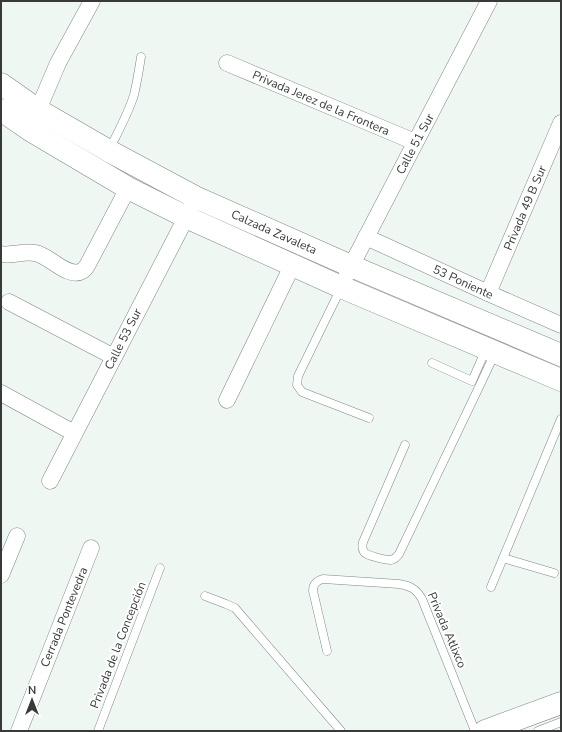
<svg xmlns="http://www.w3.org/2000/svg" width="562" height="732" viewBox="0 0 562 732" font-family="'Nunito Sans',sans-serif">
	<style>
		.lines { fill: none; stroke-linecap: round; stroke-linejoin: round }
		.lane-casing { stroke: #7f8783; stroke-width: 9 }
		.street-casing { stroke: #7f8783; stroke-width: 17 }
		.secondary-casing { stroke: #7f8783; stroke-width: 23 }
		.primary-casing { stroke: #7f8783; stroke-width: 23 }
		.lane { stroke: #fff; stroke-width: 8 }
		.street { stroke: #fff; stroke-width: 16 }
		.secondary { stroke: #fff; stroke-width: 22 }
		.primary { stroke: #fff; stroke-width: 22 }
		.labels { text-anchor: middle; stroke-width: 4; stroke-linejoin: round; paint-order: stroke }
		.street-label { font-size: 12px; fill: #373a38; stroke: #fff }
	</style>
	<rect width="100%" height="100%" fill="#eef7f2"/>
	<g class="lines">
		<defs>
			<g id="lane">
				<path d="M109 150C118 132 128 114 134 95 137 82 139 70 141 57"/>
				<path d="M341 288 298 376 297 385 302 392 369 418"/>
				<path d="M432 363 472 381 486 349"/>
				<path d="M405 445 363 542C362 546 362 549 364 552 367 556 386 560 391 560 395 559 397 557 399 554L480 385 495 353"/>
				<path d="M503 558 554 573"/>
				<path d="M491 587 561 419"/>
				<path d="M205 596 226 604 235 608 341 731"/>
				<path d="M327 651 313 591C313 584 316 581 323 579L399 584C411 586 416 589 422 599L475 731"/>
				<path d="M98 731 160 568"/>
				<path d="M538 731 561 722"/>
			</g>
			<g id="street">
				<path d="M227 63 415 142"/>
				<path d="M38 110 58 63 92 1"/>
				<path d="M366 237 488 293 561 325"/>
				<path d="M1 254C12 256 23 251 35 253 49 255 68 279 82 271 84 270 87 266 88 264L128 188"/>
				<path d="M347 274 489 1"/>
				<path d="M488 293 561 123"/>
				<path d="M9 302 114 357"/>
				<path d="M1 393 74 433"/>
				<path d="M227 400 292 266"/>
				<path d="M50 481 191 208"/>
				<path d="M1 575 17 536"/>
				<path d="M19 731 91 548"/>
			</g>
			<g id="secondary">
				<path d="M1 84 38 110 109 151 195 197 351 266 561 355"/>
				<path d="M1 110 30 130 128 188 186 217 341 287 561 380"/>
			</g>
			<path id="primary" d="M485 731 561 703"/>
		</defs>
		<!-- lane casing -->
		<use href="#lane" class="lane-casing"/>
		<!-- street casing -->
		<use href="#street" class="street-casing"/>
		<!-- secondary casing -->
		<use href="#secondary" class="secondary-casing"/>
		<!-- primary casing -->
		<use href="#primary" class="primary-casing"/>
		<!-- lane -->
		<use href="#lane" class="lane"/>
		<!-- street -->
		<use href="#street" class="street"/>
		<!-- secondary -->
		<use href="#secondary" class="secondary"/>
		<!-- primary -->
		<use href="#primary" class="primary"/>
	</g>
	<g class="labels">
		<!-- street labels -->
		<g class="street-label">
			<text transform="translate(321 103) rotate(23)" y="4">Privada Jerez de la Frontera</text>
			<text transform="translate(415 144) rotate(-62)" y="4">Calle 51 Sur</text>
			<text transform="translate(525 208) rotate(-67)" y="4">Privada 49 B Sur</text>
			<text transform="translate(274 232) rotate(24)" y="4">Calzada Zavaleta</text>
			<text transform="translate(463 282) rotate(25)" y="4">53 Poniente</text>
			<text transform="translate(123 339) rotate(-63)" y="4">Calle 53 Sur</text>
			<text transform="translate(64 617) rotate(-68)" y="4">Cerrada Pontevedra</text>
			<text transform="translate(447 630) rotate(67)" y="4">Privada Atlixco</text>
			<text transform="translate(118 645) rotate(-69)" y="4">Privada de la Concepción</text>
		</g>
	</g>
	<!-- border -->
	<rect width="562" height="732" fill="none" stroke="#373a38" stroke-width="4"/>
	<!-- north arrow -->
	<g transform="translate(32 700)" stroke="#ffffff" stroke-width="3" paint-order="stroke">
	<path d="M0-3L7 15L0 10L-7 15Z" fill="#373a38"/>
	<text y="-6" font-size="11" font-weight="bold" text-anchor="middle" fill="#373a38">N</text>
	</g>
</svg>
